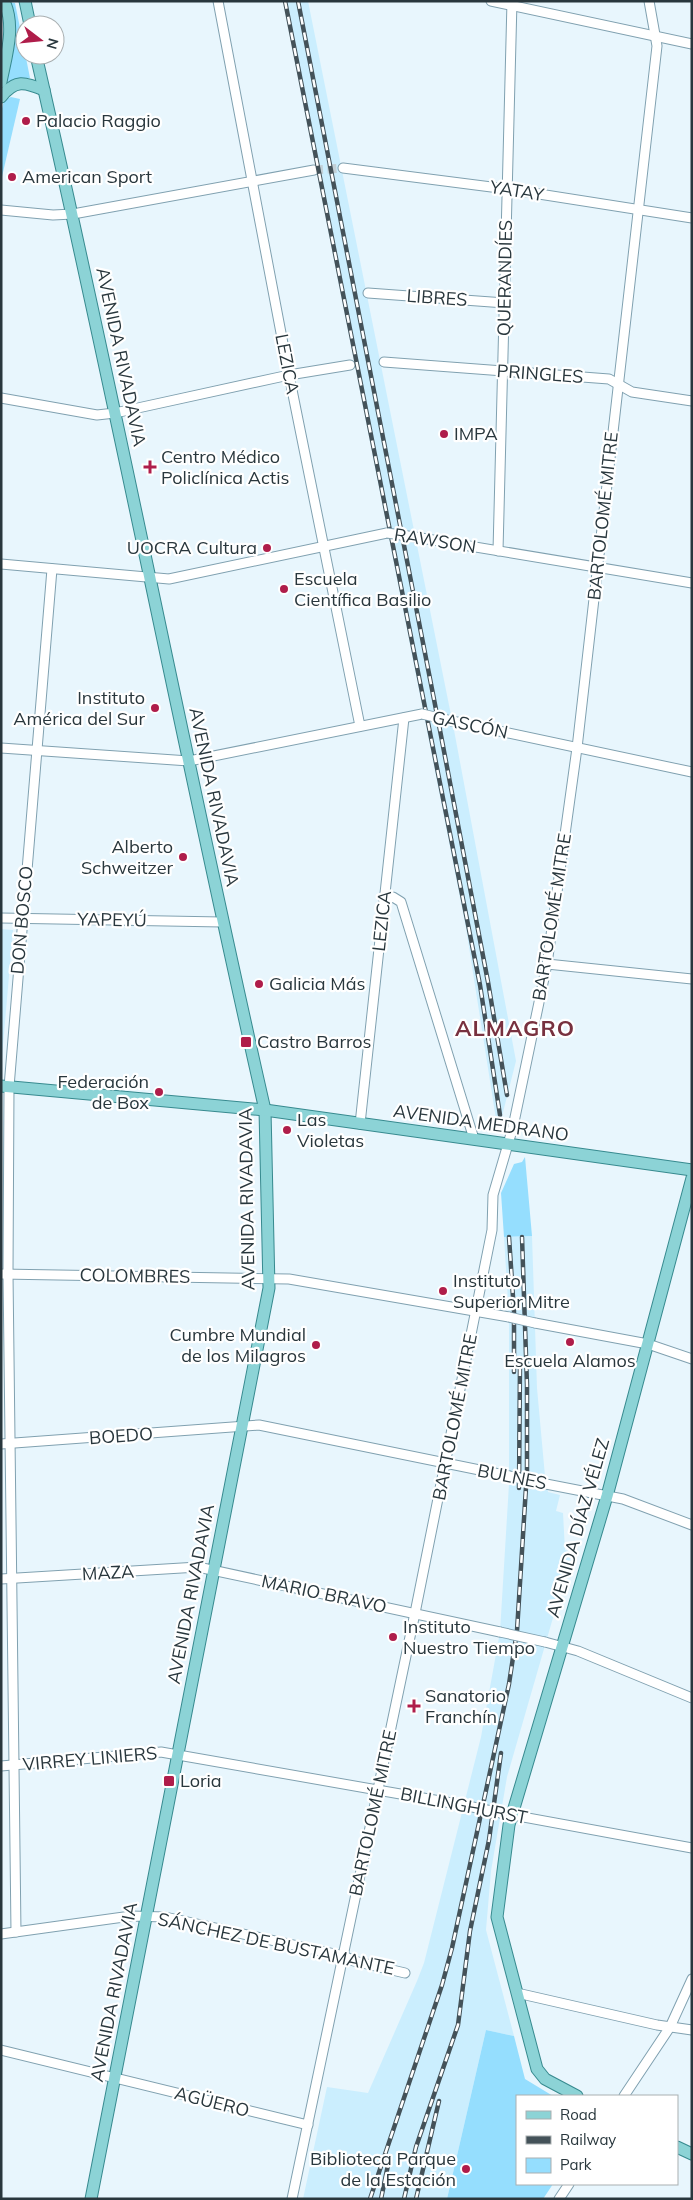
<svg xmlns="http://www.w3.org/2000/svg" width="693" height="2200" viewBox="0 0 693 2200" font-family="Mulish,sans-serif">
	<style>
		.built { fill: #cbeefe }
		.green { fill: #95defe }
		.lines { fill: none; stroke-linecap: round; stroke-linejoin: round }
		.minor-tunnel { stroke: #c2d0d7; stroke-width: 9; stroke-dasharray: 9 4.5; stroke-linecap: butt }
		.minor-casing { stroke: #80a1b0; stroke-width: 11 }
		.major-casing { stroke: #378a8f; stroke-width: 13 }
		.minor { stroke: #fff; stroke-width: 9 }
		.major { stroke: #8cd3d6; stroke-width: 11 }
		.rail-casing { stroke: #445259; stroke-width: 4.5 }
		.rail { stroke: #fff; stroke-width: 2.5; stroke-dasharray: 8; stroke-linecap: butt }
		.minor-bridge-casing { stroke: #80a1b0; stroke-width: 11; stroke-linecap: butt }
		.minor-bridge { stroke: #fff; stroke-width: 9 }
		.poi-dot { fill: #af1d4a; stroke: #fff; stroke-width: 2 }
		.labels { text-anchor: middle; stroke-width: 4.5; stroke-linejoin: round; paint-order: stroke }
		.poi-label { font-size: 18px; fill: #29373d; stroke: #fff; text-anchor: start }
		.street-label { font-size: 18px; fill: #29373d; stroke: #fff }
		.district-label { font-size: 22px; font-weight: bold; letter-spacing: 1px; fill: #78313f; stroke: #fff }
	</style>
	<rect width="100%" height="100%" fill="#e8f6fd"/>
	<!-- built -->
	<g class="built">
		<path d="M283 1H308L454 730 516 1061 498 1132 466 928Z"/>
		<path d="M1 929 13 930 1 1068Z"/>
		<path d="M532 1236 537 1388 545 1476 548 1492 560 1495 556 1511 563 1513 565 1550 572 1552 507 1777 491 1871 486 1930 514 2036 486 2030 447 2199H303L327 2087 368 2093 417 1981 424 1963 481 1737 500 1632 509 1484V1317L504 1237Z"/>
	</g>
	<!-- green -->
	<g class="green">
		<path d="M8 2 15 3 30 78H18L4 83Z"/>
		<path d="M11 97 20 99 1 181V113L4 100Z"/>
		<path d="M525 1157 532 1236 504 1237 501 1193 514 1164 522 1162Z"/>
		<path d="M486 2030 514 2036 525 2079 553 2096H517V2184H553L543 2199H447Z"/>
	</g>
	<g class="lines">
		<!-- minor-tunnel -->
		<path class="minor-tunnel" d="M314 170 343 168"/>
		<defs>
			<g id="minor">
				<path d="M218 1 289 375 360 726"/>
				<path d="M491 1 692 44"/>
				<path d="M343 168 507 189 692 218"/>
				<path d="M1 210 53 215 73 214 314 170"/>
				<path d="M368 293 505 303"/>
				<path d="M384 362 609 379 632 392 692 401"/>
				<path d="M1 398 97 415 115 413 289 375 350 365"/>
				<path d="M415 537 692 583"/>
				<path d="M498 551 512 1"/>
				<path d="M1 564 169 579 387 533"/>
				<path d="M452 721 692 772"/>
				<path d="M1 748 189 761 422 714"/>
				<path d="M384 901 393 897 401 902 474 1139"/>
				<path d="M1 918 222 922"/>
				<path d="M547 964 692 979"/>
				<path d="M360 1124 404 718"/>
				<path d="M1 1274 289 1279 509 1317"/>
				<path d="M535 1323 648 1344 692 1359"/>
				<path d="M1 1444 259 1425 509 1476"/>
				<path d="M546 1484 623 1499 692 1525"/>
				<path d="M1 1579 198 1567 500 1632"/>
				<path d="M545 1642 578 1651 692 1698"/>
				<path d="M1 1766 161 1752 463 1805"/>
				<path d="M501 1813 692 1848"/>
				<path d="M16 1932 8 1274 9 1087 52 569"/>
				<path d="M1 1934 131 1916 165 1917 344 1956 354 1961 405 1973"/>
				<path d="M517 1993 657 2025 692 2030"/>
				<path d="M1 2050 308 2125"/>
				<path d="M624 2096 670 2027 692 1979"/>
				<path d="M292 2199 415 1613 492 1230 493 1195 513 1127 547 964 577 748 657 46 649 1"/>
				<path d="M559 2199 569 2184"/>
			</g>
			<g id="major">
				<path d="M25 1 30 25"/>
				<path d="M36 55C117 406 185 759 265 1110L269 1288 91 2199"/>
				<path d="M1 82C6 56 16 27 4 1"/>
				<path d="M1 97C15 79 25 82 44 90"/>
				<path d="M1 1086 265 1110 692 1170"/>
				<path d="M577 2096 545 2079 537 2069 497 1917 509 1825 607 1496 692 1178"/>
				<path d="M677 2147 692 2154"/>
			</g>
		</defs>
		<!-- minor casing -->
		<use href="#minor" class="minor-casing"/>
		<!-- major casing -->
		<use href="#major" class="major-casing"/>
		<!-- minor -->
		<use href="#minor" class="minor"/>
		<!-- major -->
		<use href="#major" class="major"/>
		<defs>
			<g id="rail">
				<path d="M285 1 480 985 500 1115"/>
				<path d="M298 1 439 725 488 982 507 1095"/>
				<path d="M509 1237 514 1312V1372"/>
				<path d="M519 1488 520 1363"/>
				<path d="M370 2199 442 1985 452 1948 509 1684 517 1631 527 1471V1385L522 1237"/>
				<path d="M381 2199 388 2165"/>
				<path d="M404 2199 416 2147 458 2025 470 1931 489 1840 501 1753"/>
				<path d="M416 2199 439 2101"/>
			</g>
		</defs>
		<!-- rail casing -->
		<use href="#rail" class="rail-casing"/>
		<!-- rail -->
		<use href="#rail" class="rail"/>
		<defs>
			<g id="minor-bridge">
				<path d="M387 533 415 537"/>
				<path d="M422 714 452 721"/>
				<path d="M509 1317 535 1323"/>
				<path d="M509 1476 546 1484"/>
				<path d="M500 1632 545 1642"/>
				<path d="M463 1805 501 1813"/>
			</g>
		</defs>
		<!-- minor-bridge casing -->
		<use href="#minor-bridge" class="minor-bridge-casing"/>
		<!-- minor-bridge -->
		<use href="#minor-bridge" class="minor-bridge"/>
	</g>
	<!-- markers -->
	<g class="poi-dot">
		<circle cx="26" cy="121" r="5"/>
		<circle cx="12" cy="177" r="5"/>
		<circle cx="444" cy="434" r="5"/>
		<path d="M147.5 459.5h5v5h5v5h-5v5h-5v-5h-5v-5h5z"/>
		<circle cx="267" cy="548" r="5"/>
		<circle cx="284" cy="589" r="5"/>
		<circle cx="155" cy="708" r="5"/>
		<circle cx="183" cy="857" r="5"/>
		<circle cx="259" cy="984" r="5"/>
		<rect x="240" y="1036" width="12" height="12" rx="2.5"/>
		<circle cx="159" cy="1092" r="5"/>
		<circle cx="287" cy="1130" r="5"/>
		<circle cx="443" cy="1291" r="5"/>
		<circle cx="570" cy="1342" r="5"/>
		<circle cx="316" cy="1345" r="5"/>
		<circle cx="393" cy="1637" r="5"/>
		<path d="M411.5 1698.5h5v5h5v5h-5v5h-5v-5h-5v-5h5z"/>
		<rect x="163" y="1775" width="12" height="12" rx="2.5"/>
		<circle cx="466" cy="2169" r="5"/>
	</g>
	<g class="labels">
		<!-- poi labels -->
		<g class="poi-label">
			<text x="36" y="127">Palacio Raggio</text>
			<text x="22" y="183">American Sport</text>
			<text x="454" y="440">IMPA</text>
			<text x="161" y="463">Centro Médico<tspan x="161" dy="21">Policlínica Actis</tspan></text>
			<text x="257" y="554" text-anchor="end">UOCRA Cultura</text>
			<text x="294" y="585">Escuela<tspan x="294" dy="21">Científica Basilio</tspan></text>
			<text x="145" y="704" text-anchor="end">Instituto<tspan x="145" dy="21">América del Sur</tspan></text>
			<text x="173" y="853" text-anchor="end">Alberto<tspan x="173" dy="21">Schweitzer</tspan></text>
			<text x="269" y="990">Galicia Más</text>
			<text x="257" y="1048">Castro Barros</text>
			<text x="149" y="1088" text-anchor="end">Federación<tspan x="149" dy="21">de Box</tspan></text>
			<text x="297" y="1126">Las<tspan x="297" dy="21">Violetas</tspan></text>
			<text x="453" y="1287">Instituto<tspan x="453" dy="21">Superior Mitre</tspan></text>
			<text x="306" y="1341" text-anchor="end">Cumbre Mundial<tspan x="306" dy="21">de los Milagros</tspan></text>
			<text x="570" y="1367" text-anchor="middle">Escuela Alamos</text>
			<text x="403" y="1633">Instituto<tspan x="403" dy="21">Nuestro Tiempo</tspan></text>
			<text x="425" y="1702">Sanatorio<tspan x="425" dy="21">Franchín</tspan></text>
			<text x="180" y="1787">Loria</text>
			<text x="456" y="2165" text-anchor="end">Biblioteca Parque<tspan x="456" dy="21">de la Estación</tspan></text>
		</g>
		<!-- street labels -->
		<g class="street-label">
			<text transform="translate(517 191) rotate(9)" y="6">YATAY</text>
			<text transform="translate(505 278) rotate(-89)" y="6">QUERANDÍES</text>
			<text transform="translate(437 298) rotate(4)" y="6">LIBRES</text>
			<text transform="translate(121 357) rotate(78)" y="6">AVENIDA RIVADAVIA</text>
			<text transform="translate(287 364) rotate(79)" y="6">LEZICA</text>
			<text transform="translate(540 374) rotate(4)" y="6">PRINGLES</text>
			<text transform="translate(603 516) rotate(-84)" y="6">BARTOLOMÉ MITRE</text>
			<text transform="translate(435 541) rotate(9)" y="6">RAWSON</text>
			<text transform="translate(470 725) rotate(12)" y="6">GASCÓN</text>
			<text transform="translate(214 797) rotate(78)" y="6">AVENIDA RIVADAVIA</text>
			<text transform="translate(552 917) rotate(-81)" y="6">BARTOLOMÉ MITRE</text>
			<text transform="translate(22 920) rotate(-85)" y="6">DON BOSCO</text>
			<text transform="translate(112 920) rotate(1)" y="6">YAPEYÚ</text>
			<text transform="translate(382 921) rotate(-84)" y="6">LEZICA</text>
			<text transform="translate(481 1123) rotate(8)" y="6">AVENIDA MEDRANO</text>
			<text transform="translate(247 1199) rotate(-91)" y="6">AVENIDA RIVADAVIA</text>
			<text transform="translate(135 1276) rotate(1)" y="6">COLOMBRES</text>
			<text transform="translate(455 1417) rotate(-79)" y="6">BARTOLOMÉ MITRE</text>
			<text transform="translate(121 1436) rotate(-4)" y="6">BOEDO</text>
			<text transform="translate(512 1477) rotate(11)" y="6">BULNES</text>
			<text transform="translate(578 1528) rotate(-74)" y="6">AVENIDA DÍAZ VÉLEZ</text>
			<text transform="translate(108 1573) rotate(-3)" y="6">MAZA</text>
			<text transform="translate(191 1594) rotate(-79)" y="6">AVENIDA RIVADAVIA</text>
			<text transform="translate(324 1594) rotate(12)" y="6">MARIO BRAVO</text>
			<text transform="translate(90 1759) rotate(-5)" y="6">VIRREY LINIERS</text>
			<text transform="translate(464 1806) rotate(11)" y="6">BILLINGHURST</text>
			<text transform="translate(373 1813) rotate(-78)" y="6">BARTOLOMÉ MITRE</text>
			<text transform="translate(276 1944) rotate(12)" y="6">SÁNCHEZ DE BUSTAMANTE</text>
			<text transform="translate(114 1992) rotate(-79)" y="6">AVENIDA RIVADAVIA</text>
			<text transform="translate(212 2102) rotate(14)" y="6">AGÜERO</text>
		</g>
		<!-- district labels -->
		<g class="district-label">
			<text x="515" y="1036">ALMAGRO</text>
		</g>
	</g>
	<!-- border -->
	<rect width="693" height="2200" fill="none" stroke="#29373d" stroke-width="5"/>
	<!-- legend -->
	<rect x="516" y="2095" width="162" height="90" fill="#ffffff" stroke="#a9afb1"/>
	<rect x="526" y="2111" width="25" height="8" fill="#8cd3d6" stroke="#a9afb1"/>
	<text x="560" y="2120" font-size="15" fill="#29373d">Road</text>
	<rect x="526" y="2136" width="25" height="8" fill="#445259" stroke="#a9afb1"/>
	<text x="560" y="2145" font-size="15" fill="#29373d">Railway</text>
	<rect x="526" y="2158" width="25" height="15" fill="#95defe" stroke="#a9afb1"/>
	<text x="560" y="2170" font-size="15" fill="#29373d">Park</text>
	<!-- north arrow -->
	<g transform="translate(40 40) rotate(106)"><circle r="24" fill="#ffffff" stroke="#a9afb1"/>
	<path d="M0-4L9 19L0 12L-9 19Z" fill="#af1d4a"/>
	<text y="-8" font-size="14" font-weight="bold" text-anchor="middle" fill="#29373d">N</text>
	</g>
</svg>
